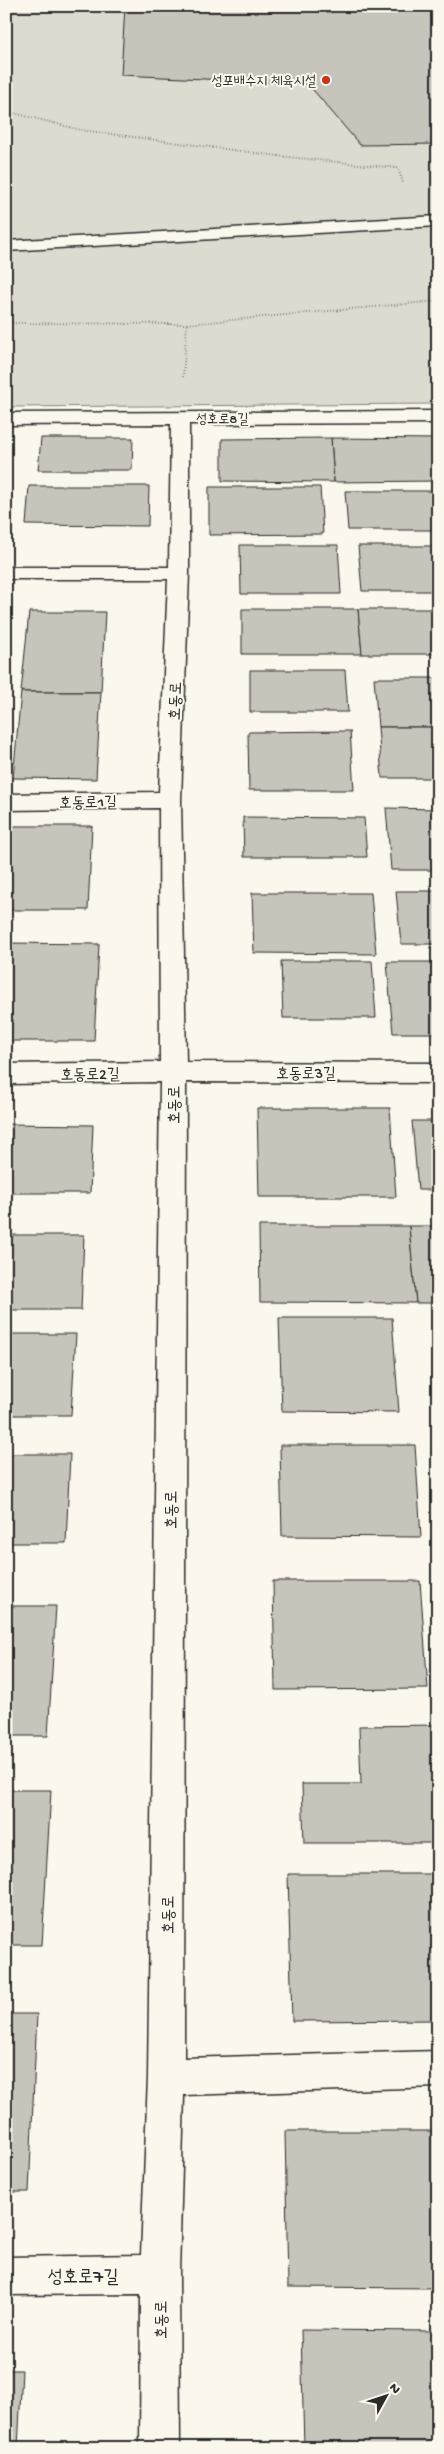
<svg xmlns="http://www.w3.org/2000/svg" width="444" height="2454" viewBox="0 0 444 2454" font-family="'Gochi Hand','Poor Story',sans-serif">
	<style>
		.green { fill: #dddad0; stroke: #84827e }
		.building { fill: #c7c4bc; stroke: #2b2b2b }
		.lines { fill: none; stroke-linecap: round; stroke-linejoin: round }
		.minor-casing { stroke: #2b2b2b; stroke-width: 3 }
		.path { stroke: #2b2b2b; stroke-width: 2; stroke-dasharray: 0.5 2.5; stroke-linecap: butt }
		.minor { fill: #fbf7ec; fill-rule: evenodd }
		.poi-dot { fill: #c8321e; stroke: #fbf7ec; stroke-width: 2 }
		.labels { text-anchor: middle; stroke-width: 4; stroke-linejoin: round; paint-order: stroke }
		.far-poi-label { font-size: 14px; fill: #2b2b2b; stroke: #fbf7ec; text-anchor: end }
		.far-street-label { font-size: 14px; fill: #2b2b2b; stroke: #fbf7ec }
		.street-label { font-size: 16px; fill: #2b2b2b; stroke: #fbf7ec }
		.near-street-label { font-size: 19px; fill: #2b2b2b; stroke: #fbf7ec }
	</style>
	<rect width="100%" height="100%" fill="#fbf7ec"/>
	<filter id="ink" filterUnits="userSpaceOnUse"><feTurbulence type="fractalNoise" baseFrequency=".02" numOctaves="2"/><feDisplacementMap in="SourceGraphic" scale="10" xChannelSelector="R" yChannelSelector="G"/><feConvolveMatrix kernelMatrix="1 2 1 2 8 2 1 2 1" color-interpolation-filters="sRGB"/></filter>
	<g filter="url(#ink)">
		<!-- green -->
		<path class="green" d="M6 6H438V404L6 407Z"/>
		<!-- building -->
		<g class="building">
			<path d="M125 6H438V144L360 145 308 84 121 75Z"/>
			<path d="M41 438H133L132 470H38Z"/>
			<path d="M331 438 438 439V481L334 482Z"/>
			<path d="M331 438 334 482 222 481V439Z"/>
			<path d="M29 486H149L148 526 26 525Z"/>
			<path d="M209 487H320L323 534 209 535Z"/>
			<path d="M345 491H438V530H348Z"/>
			<path d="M240 545H338L341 594H241Z"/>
			<path d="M358 546H438V591H362Z"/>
			<path d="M242 609H358L362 654H242Z"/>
			<path d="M358 609H438V654H362Z"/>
			<path d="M29 612H105L101 692H21Z"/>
			<path d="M250 670H345L348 712H250Z"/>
			<path d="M374 678H438V727H378Z"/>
			<path d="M21 692H101L96 779 13 778Z"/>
			<path d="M378 727H438V778H382Z"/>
			<path d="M350 731 354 790H249L248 732Z"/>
			<path d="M386 808 438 809V870H391Z"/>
			<path d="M243 817 364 818 367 857H244Z"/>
			<path d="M6 826H92L88 910H6Z"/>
			<path d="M396 891H438V944H401Z"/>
			<path d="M252 893H371L376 954 254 953Z"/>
			<path d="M6 943 99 944 94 1041H6Z"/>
			<path d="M281 961H372L376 1018H283Z"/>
			<path d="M387 962H438V1033H393Z"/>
			<path d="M257 1108H390L396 1197H259Z"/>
			<path d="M412 1121H438V1190H418Z"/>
			<path d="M6 1124 93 1125 90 1193H6Z"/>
			<path d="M259 1226H409L416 1303 260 1302Z"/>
			<path d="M409 1226H438V1303H416Z"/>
			<path d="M6 1235H84L81 1310H6Z"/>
			<path d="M279 1318H392L399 1412 282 1411Z"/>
			<path d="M6 1334H76L71 1415H6Z"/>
			<path d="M280 1445H415L421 1537 282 1536Z"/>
			<path d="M6 1454H70L66 1543H6Z"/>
			<path d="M273 1581H420L428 1689 275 1690Z"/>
			<path d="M6 1606H56L48 1736H6Z"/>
			<path d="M438 1725V1843H304L302 1784H361L359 1726Z"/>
			<path d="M6 1790H51L42 1945H6Z"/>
			<path d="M288 1874H436L438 2020 292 2021Z"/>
			<path d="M6 2014H37L29 2192H6Z"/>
			<path d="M285 2131H438V2288L288 2287Z"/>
			<path d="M301 2330 438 2331V2448H304Z"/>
			<path d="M6 2370H22L18 2448H6Z"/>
		</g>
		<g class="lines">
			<defs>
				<g id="minor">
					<path d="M438 216V226L6 251V241Z"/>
					<path d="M438 411V423L189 424V573L181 800 186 1062 438 1063V1083L186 1082 184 2058 438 2051V2087L184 2095 179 2274 180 2448H140L141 2294 6 2295V2257L141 2255 148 2077 160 1082 6 1084V1064L160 1062 159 808 6 810V794L159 792 168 579H6V567H169L171 424 6 425V413Z"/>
				</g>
			</defs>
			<!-- minor casing -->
			<use href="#minor" class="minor-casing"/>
			<!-- path -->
			<g class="path">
				<path d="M6 111 81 130 278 156 398 168 403 183"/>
				<path d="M6 323 187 324"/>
				<path d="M183 377 187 324 438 301"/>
			</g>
			<!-- minor -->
			<use href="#minor" class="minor"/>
		</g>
	</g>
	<!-- markers -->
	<circle class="poi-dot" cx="326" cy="80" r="5"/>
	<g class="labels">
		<!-- far-poi labels -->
		<g class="far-poi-label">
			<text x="316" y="85">성포배수지 체육시설</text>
		</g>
		<!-- far-street labels -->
		<g class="far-street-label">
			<text x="222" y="423">성호로8길</text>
		</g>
		<!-- street labels -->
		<g class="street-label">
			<text transform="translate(174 701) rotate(-88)" y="6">호동로</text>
			<text transform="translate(88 801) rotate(-1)" y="6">호동로1길</text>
			<text x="306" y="1078">호동로3길</text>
			<text transform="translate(90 1073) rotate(-1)" y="6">호동로2길</text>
			<text transform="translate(173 1105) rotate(-90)" y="6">호동로</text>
			<text transform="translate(170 1510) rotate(-90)" y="6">호동로</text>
			<text transform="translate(167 1915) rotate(-90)" y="6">호동로</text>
			<text transform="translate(160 2320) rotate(-90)" y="6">호동로</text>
		</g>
		<!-- near-street labels -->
		<g class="near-street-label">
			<text x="83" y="2282">성호로7길</text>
		</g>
	</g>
	<!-- margin -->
	<rect width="444" height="2454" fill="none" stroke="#fbf7ec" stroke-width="25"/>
	<rect x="12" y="12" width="419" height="2429" fill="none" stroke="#2b2b2b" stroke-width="2" filter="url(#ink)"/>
	<!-- north arrow -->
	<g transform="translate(386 2396) rotate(50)" stroke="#fbf7ec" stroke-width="4" paint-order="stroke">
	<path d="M0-4L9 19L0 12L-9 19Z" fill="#2b2b2b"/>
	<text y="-8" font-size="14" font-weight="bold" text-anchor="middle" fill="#2b2b2b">N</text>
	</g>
</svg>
